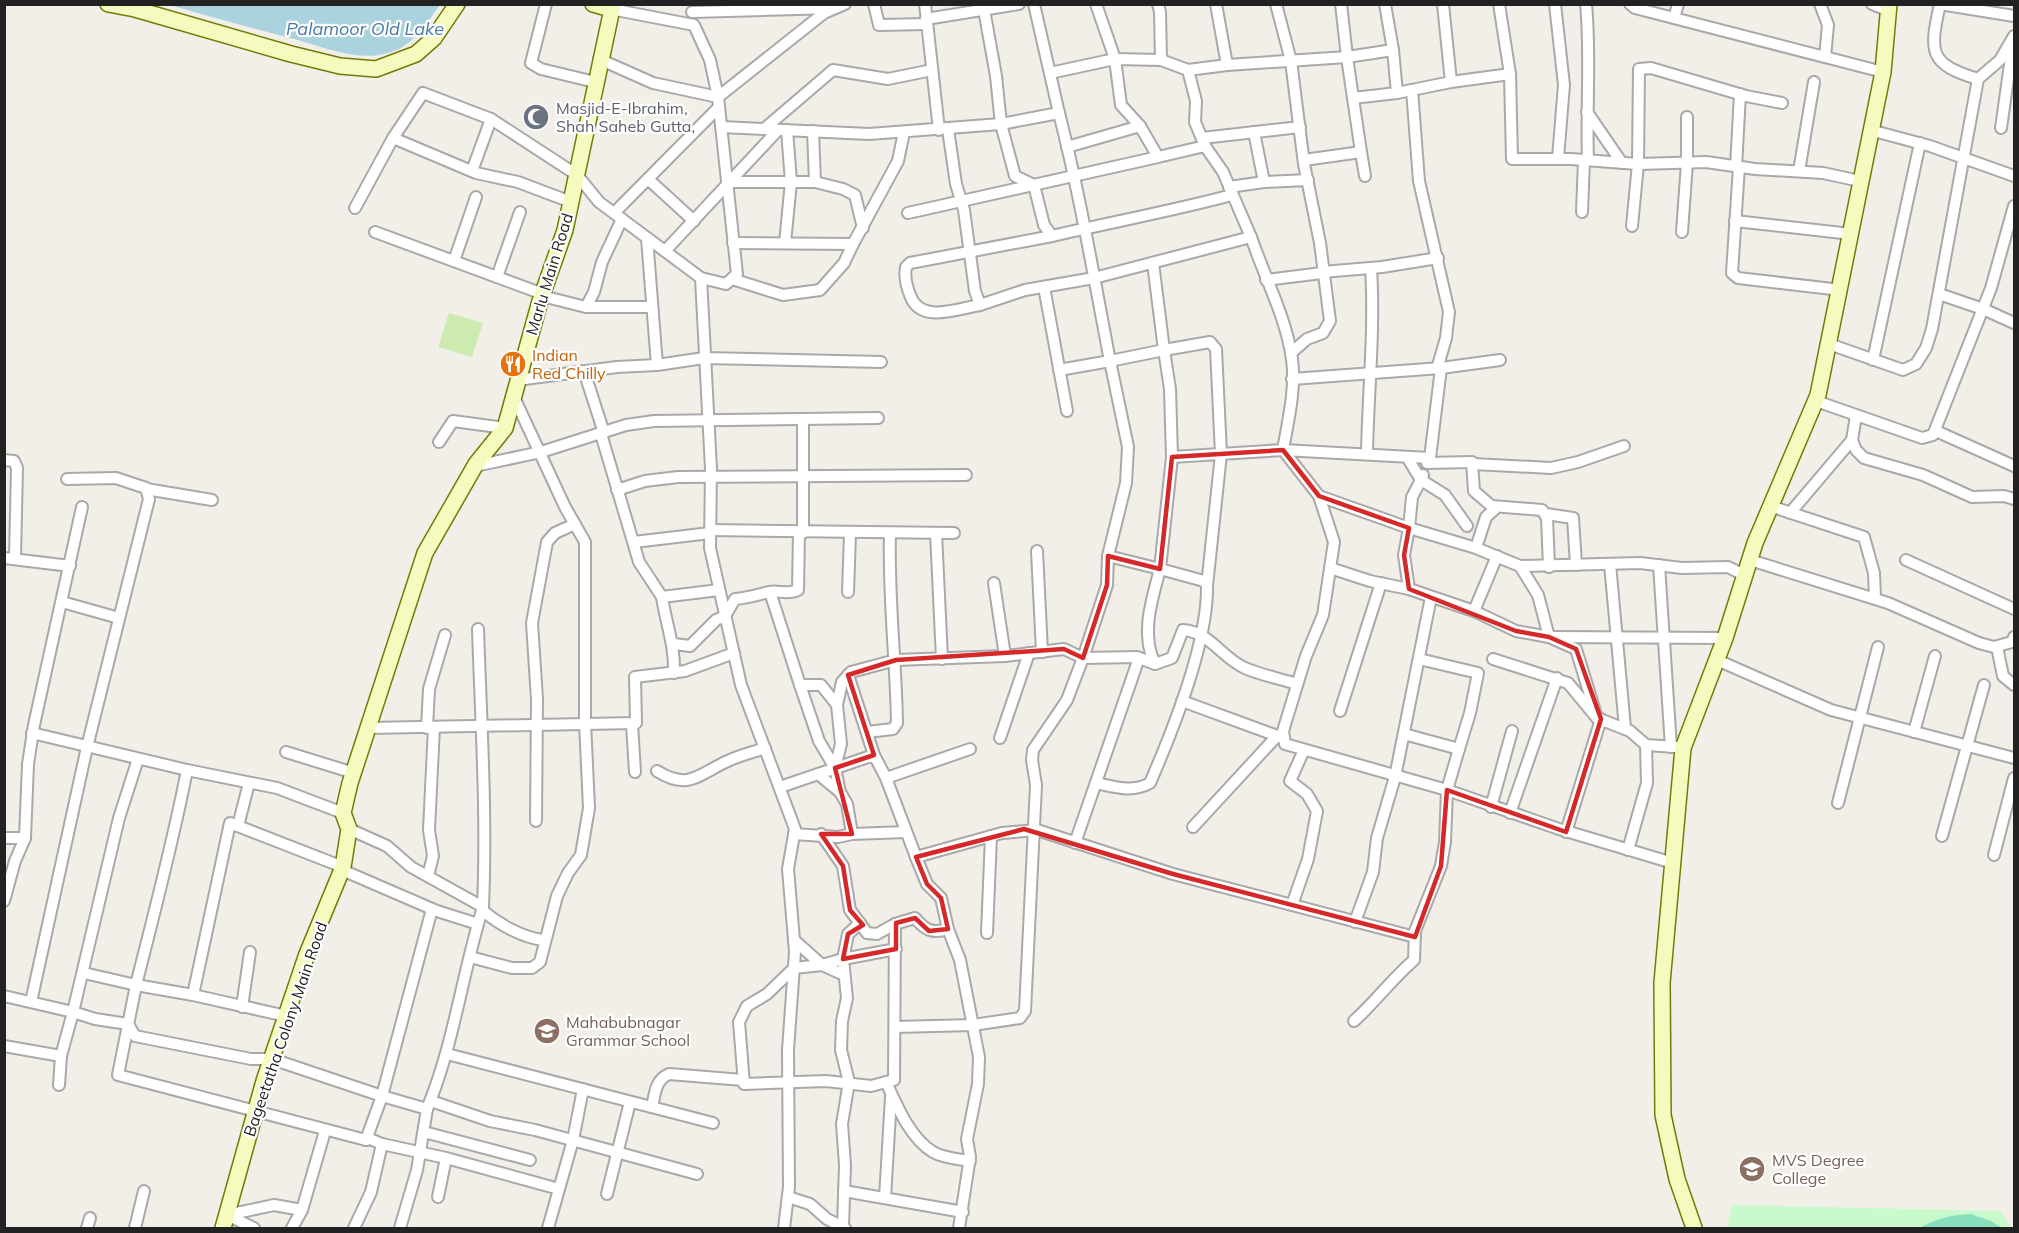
<svg xmlns="http://www.w3.org/2000/svg" width="2019" height="1233" viewBox="0 0 2019 1233" font-family="Mulish,sans-serif">
	<style>
		.grass { fill: #cdebb0 }
		.park { fill: #c8facc }
		.pitch { fill: #88e0be }
		.water { fill: #aad3df }
		.lines { fill: none; stroke-linecap: round; stroke-linejoin: round }
		.street-casing { stroke: #a9a9a9; stroke-width: 14 }
		.secondary-casing { stroke: #707d05; stroke-width: 18 }
		.street { stroke: #fff; stroke-width: 10 }
		.secondary { stroke: #f7fabf; stroke-width: 15 }
		.marked { fill: none; stroke: #d62828; stroke-width: 4.5; stroke-linejoin: round }
		.labels { text-anchor: middle; stroke-width: 4.5; stroke-linejoin: round; paint-order: stroke }
		.worship-label { font-size: 16px; fill: #5b616d; stroke: #fff; text-anchor: start }
		.street-label { font-size: 16px; fill: #222; stroke: #fff }
		.food-label { font-size: 16px; fill: #c56008; stroke: #fff; text-anchor: start }
		.education-label { font-size: 16px; fill: #785e54; stroke: #fff; text-anchor: start }
		.water-label { font-size: 18px; font-style: italic; fill: #4a7aab; stroke: #fff }
	</style>
	<rect width="100%" height="100%" fill="#f2efe9"/>
	<!-- grass -->
	<path class="grass" d="M449 313 483 323 472 357 438 347Z"/>
	<!-- park -->
	<path class="park" d="M1732 1205 2001 1211 2011 1228H1727Z"/>
	<!-- pitch -->
	<path class="pitch" d="M1971 1214 1991 1221 2002 1228H1920C1937 1218 1951 1215 1971 1214Z"/>
	<!-- water -->
	<path class="water" d="M170 5H440C425 25 414 46 388 53 356 62 324 47 294 39 252 28 211 17 170 5Z"/>
	<g class="lines">
		<defs>
			<g id="street">
				<path d="M546 4 531 63 541 69 595 82"/>
				<path d="M874 4 879 25 927 24"/>
				<path d="M925 4 939 130"/>
				<path d="M1034 4 1059 113"/>
				<path d="M1096 4 1115 59 1121 105 1140 126 1158 157 1205 146 1195 122 1196 101 1188 70"/>
				<path d="M1216 4 1227 65 1347 57 1341 4"/>
				<path d="M1276 4 1291 61 1304 164 1320 243 1330 321 1323 333 1307 339 1291 353"/>
				<path d="M1385 4 1393 50 1347 57 1353 98 1397 93 1451 82 1443 4"/>
				<path d="M1555 4 1564 85 1558 158"/>
				<path d="M1586 4C1591 56 1586 108 1588 160"/>
				<path d="M1630 4 1635 8 1883 72"/>
				<path d="M1820 4 1828 25 1825 57"/>
				<path d="M1872 4 1889 11"/>
				<path d="M611 9 694 25 710 60 718 97 824 13 845 4"/>
				<path d="M692 12 833 8"/>
				<path d="M1674 18 1678 4"/>
				<path d="M926 19 1019 4"/>
				<path d="M1393 50 1397 93"/>
				<path d="M599 59 653 83 718 97 737 274 726 284 701 278"/>
				<path d="M1161 60 1188 70 1227 65"/>
				<path d="M1050 73 1115 59 1161 60 1160 12 1158 4"/>
				<path d="M1510 74 1512 159H1571L1638 164 1706 162 1755 169 1823 173 1860 181"/>
				<path d="M1978 79C1929 64 1929 53 1940 4L2014 16"/>
				<path d="M1451 82 1510 74 1499 4"/>
				<path d="M1412 90 1419 181 1449 312 1446 338 1437 369"/>
				<path d="M1587 112 1622 163"/>
				<path d="M721 127 869 134 1001 124 996 76 983 4"/>
				<path d="M2001 128 2013 43"/>
				<path d="M764 129 833 70 888 79 932 70"/>
				<path d="M948 129 956 184 964 210 975 291 980 305 1025 290 1094 278 1251 237C1265 278 1286 317 1292 359 1296 389 1288 421 1283 450L1319 496 1334 542 1323 615 1306 656 1283 731 1285 744 1447 790 1559 829 1673 863"/>
				<path d="M1870 130 1930 146 2014 176"/>
				<path d="M813 131 815 182 843 189 855 195 863 228"/>
				<path d="M393 138 476 173 518 182 571 202"/>
				<path d="M1202 138 1300 127"/>
				<path d="M1205 146 1223 172 1251 237"/>
				<path d="M1067 147 1140 126"/>
				<path d="M1361 152 1365 176"/>
				<path d="M1304 160 1361 152 1353 98"/>
				<path d="M1736 167 1740 94"/>
				<path d="M1739 167 1732 273 1738 278 1841 290"/>
				<path d="M472 171 491 119"/>
				<path d="M1799 171 1814 82"/>
				<path d="M648 179 694 221"/>
				<path d="M730 182H815"/>
				<path d="M1264 182 1308 180"/>
				<path d="M1229 187 1264 182 1254 132"/>
				<path d="M355 208 393 138 423 93 491 119 577 175 599 202 701 278 711 469 710 548 741 685 795 829 788 869 795 952 788 1050 789 1187 784 1228"/>
				<path d="M1582 212 1584 160"/>
				<path d="M614 213 719 107"/>
				<path d="M908 213 1158 157"/>
				<path d="M1735 221 1851 234"/>
				<path d="M1632 226 1638 164 1639 69 1651 68 1746 96 1782 103"/>
				<path d="M375 232 543 294"/>
				<path d="M1682 232 1687 163V117"/>
				<path d="M647 238 657 365 704 358 881 362"/>
				<path d="M733 243 853 244 898 161 904 132"/>
				<path d="M785 243 791 182 787 130"/>
				<path d="M665 251 778 130"/>
				<path d="M454 261 476 197"/>
				<path d="M1322 272 1382 267 1438 258"/>
				<path d="M497 277 520 212"/>
				<path d="M732 279 783 295 820 290 844 263 853 244"/>
				<path d="M1266 280 1322 273"/>
				<path d="M1044 287 1067 411"/>
				<path d="M1939 294 1983 309 2014 323"/>
				<path d="M542 296 586 307 594 292 602 262 622 219"/>
				<path d="M980 305C956 309 920 324 910 295 906 285 904 277 906 267L910 263 1052 236"/>
				<path d="M586 307H651"/>
				<path d="M1829 344 1903 370 1916 364 1926 348 1932 329 1978 79 2000 60 2014 36"/>
				<path d="M1873 360 1920 143"/>
				<path d="M1059 370 1110 361C1094 278 1080 195 1059 113L1001 124 1015 176 1034 185 1044 225 1052 236C1112 222 1172 211 1232 195"/>
				<path d="M584 371 604 433"/>
				<path d="M1292 379 1441 368 1500 360"/>
				<path d="M517 380 617 367 657 365"/>
				<path d="M1816 401 1922 438 1933 435 1991 288 2014 206"/>
				<path d="M1856 416 1852 440 1856 450 1864 458 1923 475 1972 497 2004 496 2014 499"/>
				<path d="M803 419V533"/>
				<path d="M1936 431 2014 466"/>
				<path d="M601 434 639 562 662 597"/>
				<path d="M439 442 453 421 505 428"/>
				<path d="M1367 454C1368 392 1375 330 1371 268"/>
				<path d="M1172 457 1283 450 1430 458 1441 368"/>
				<path d="M4 460 14 461 17 468 15 558"/>
				<path d="M1427 463 1472 462 1474 491 1495 509 1486 517 1476 548"/>
				<path d="M1473 464 1551 468 1578 462 1624 446"/>
				<path d="M475 466 541 452 626 425 654 421 878 418"/>
				<path d="M1423 475 1421 480 1445 495 1467 526"/>
				<path d="M146 489 212 500"/>
				<path d="M617 490 645 481 678 477 966 475"/>
				<path d="M1319 496 1409 528 1412 497 1421 480 1407 457"/>
				<path d="M1492 506 1542 510 1547 518 1549 567"/>
				<path d="M1770 506 1864 537 1874 573 1875 598"/>
				<path d="M1790 513 1852 440"/>
				<path d="M1546 514 1573 518 1576 565"/>
				<path d="M710 530 954 533"/>
				<path d="M936 533 942 659"/>
				<path d="M634 542 710 533"/>
				<path d="M1037 551 1042 652"/>
				<path d="M1108 556 1160 569C1152 600 1140 634 1155 664"/>
				<path d="M1497 556 1474 611 1516 631 1549 637 1538 595 1520 566"/>
				<path d="M4 558 70 566"/>
				<path d="M1750 560 1888 603 1979 643 1994 647 2012 642 2014 637"/>
				<path d="M1906 560 2014 609"/>
				<path d="M1610 564 1625 728"/>
				<path d="M1659 565 1671 747"/>
				<path d="M1330 568 1370 581 1409 589 1474 611"/>
				<path d="M994 583 1005 656"/>
				<path d="M1409 589 1404 555 1409 528 1476 548 1520 566 1640 563 1682 568 1728 567 1744 575"/>
				<path d="M770 592 800 685"/>
				<path d="M848 592 850 534"/>
				<path d="M62 602 119 618"/>
				<path d="M478 629C481 722 487 814 483 907"/>
				<path d="M1552 637 1725 638"/>
				<path d="M674 644 690 646 716 620 725 616 735 599C747 598 757 595 769 592 778 590 788 595 798 590L799 532"/>
				<path d="M1997 647 2003 676 2014 685"/>
				<path d="M1493 659 1568 683 1597 718 1576 649 1549 637"/>
				<path d="M1717 660 1831 710 2014 758"/>
				<path d="M674 673C675 645 666 624 662 597L719 590"/>
				<path d="M848 675 874 755"/>
				<path d="M1182 701 1283 738"/>
				<path d="M1340 711 1381 583"/>
				<path d="M1597 718 1630 731 1646 745 1676 747"/>
				<path d="M632 724 635 772"/>
				<path d="M369 728 636 723 635 677 685 671 734 653"/>
				<path d="M427 728 429 689 445 635"/>
				<path d="M867 732 893 729 897 723C896 660 888 597 890 533"/>
				<path d="M1914 732 1935 656"/>
				<path d="M32 733 187 770 277 788 343 813"/>
				<path d="M1404 734 1459 749 1470 713 1478 673 1419 659"/>
				<path d="M1000 738 1029 653"/>
				<path d="M286 752 354 773"/>
				<path d="M835 768 841 744 837 705"/>
				<path d="M657 771C690 792 701 772 730 760 741 755 754 752 765 748"/>
				<path d="M886 778 970 749"/>
				<path d="M1096 783C1115 787 1132 793 1150 783 1173 730 1208 643 1207 586L1204 581 1160 569 1172 457 1170 389 1164 350 1210 342 1216 349 1221 454 1207 586"/>
				<path d="M780 787 874 755 886 778 916 857 1002 833 1037 830 1173 874 1415 937"/>
				<path d="M840 792 835 768 819 741 800 685H821L837 705 842 682 851 672 896 660 1005 656 1064 649 1083 658 1107 585 1108 556 1126 483 1128 447 1110 361 1164 350 1153 263"/>
				<path d="M1838 803 1878 647"/>
				<path d="M1491 807 1512 731"/>
				<path d="M1510 813 1557 678"/>
				<path d="M536 821 537 699 532 623 547 542 555 533 575 524"/>
				<path d="M238 826 249 783"/>
				<path d="M1193 827 1277 736"/>
				<path d="M349 829 387 846 411 867 483 907C462 974 454 1044 427 1109"/>
				<path d="M1566 832 1601 719"/>
				<path d="M794 834 838 837 852 834 847 804 840 792 818 774"/>
				<path d="M821 834 843 866 850 910 867 933 877 934 895 924"/>
				<path d="M852 834 906 832"/>
				<path d="M1942 836 1984 685"/>
				<path d="M4 838H25L15 861 4 901"/>
				<path d="M25 838 28 764 34 725 82 507"/>
				<path d="M1075 843 1139 658"/>
				<path d="M1628 850 1647 783 1646 745"/>
				<path d="M1994 855 2014 778"/>
				<path d="M916 857 927 884 941 898 948 929 960 960 979 1057 978 1084 967 1139 970 1157 959 1228"/>
				<path d="M343 867 230 823 193 995 136 985 118 1075 366 1140"/>
				<path d="M342 870 437 911 478 924"/>
				<path d="M428 876 433 856 429 830 434 727"/>
				<path d="M1292 905 1308 859 1317 811 1307 794 1290 781 1304 750"/>
				<path d="M482 910C498 924 523 938 544 940"/>
				<path d="M1355 922 1373 872 1377 838 1395 777 1431 597"/>
				<path d="M860 923 848 934 843 959 896 949"/>
				<path d="M987 933 991 836"/>
				<path d="M794 940 822 965 794 968 767 994 747 1006 739 1022 744 1084 826 1081 871 1086 894 1080 895 924 915 918C925 930 932 934 948 929"/>
				<path d="M470 957 512 968H532L540 962 557 896 568 873 581 855 589 808 585 722V542L565 507 513 395"/>
				<path d="M84 973 136 985C154 914 173 842 187 770"/>
				<path d="M193 995 286 1016"/>
				<path d="M4 996 73 1012 119 818 138 759"/>
				<path d="M31 1002 87 747 149 499 146 488 116 478 67 479"/>
				<path d="M242 1007 250 952"/>
				<path d="M1354 1021C1376 1001 1392 979 1414 960L1415 931 1441 866 1445 842 1447 790 1459 749"/>
				<path d="M895 1027 973 1025 1020 1018 1025 1011 1036 785 1032 760 1033 750 1067 700 1083 658 1137 657 1155 664 1172 658 1183 630C1211 632 1222 659 1247 669 1262 675 1281 679 1297 684"/>
				<path d="M4 1046 61 1056 59 1085"/>
				<path d="M447 1054 713 1123"/>
				<path d="M61 1056 73 1012 95 1019 128 1024 135 1036 251 1059H272L382 1096 432 909"/>
				<path d="M886 1082C897 1106 910 1138 933 1152 943 1158 958 1159 970 1161"/>
				<path d="M431 1101 490 1121 535 1130 697 1174"/>
				<path d="M652 1107C655 1094 655 1080 669 1074L743 1080"/>
				<path d="M424 1132 530 1160"/>
				<path d="M382 1144 446 1158 559 1189"/>
				<path d="M844 1191 963 1212"/>
				<path d="M607 1194 630 1102"/>
				<path d="M438 1197 446 1158"/>
				<path d="M788 1197 810 1204 827 1219 845 1228"/>
				<path d="M885 1198 891 1097"/>
				<path d="M302 1210 325 1131"/>
				<path d="M227 1215 274 1205 302 1210 292 1228"/>
				<path d="M227 1215 254 1228"/>
				<path d="M843 1226 845 1165 842 1124 849 1082 841 1050 842 1021 847 998 843 959 822 965 844 975"/>
				<path d="M87 1228 90 1218"/>
				<path d="M135 1228 144 1191"/>
				<path d="M354 1228 371 1192 382 1144 370 1139 366 1140 382 1096 427 1109 417 1170 400 1228"/>
				<path d="M548 1228 573 1140 583 1089"/>
			</g>
			<g id="secondary">
				<path d="M108 4 135 9 291 54 340 66 376 69 416 54 434 38 457 4"/>
				<path d="M593 4 611 9"/>
				<path d="M223 1228 264 1081 307 954 343 867 349 829 343 813 350 783 425 553 476 464 505 428 540 301 565 230 613 4"/>
				<path d="M1694 1228 1677 1179 1663 1115 1662 983 1683 748 1725 638 1755 543 1818 395 1883 72 1889 4"/>
			</g>
		</defs>
		<!-- street casing -->
		<use href="#street" class="street-casing"/>
		<!-- secondary casing -->
		<use href="#secondary" class="secondary-casing"/>
		<!-- street -->
		<use href="#street" class="street"/>
		<!-- secondary -->
		<use href="#secondary" class="secondary"/>
	</g>
	<!-- marked area -->
	<path class="marked" d="M1283 450 1319 496 1409 528 1404 555 1409 589 1516 631 1549 637 1576 649 1601 719 1566 832 1447 790 1441 866 1415 937 1173 874 1024 829 916 857 927 884 941 898 948 929 929 931 915 918 896 923V949L843 959 848 934 863 925 850 910 843 866 821 834H852L835 768 874 755 848 675 896 660 1064 649 1083 658 1107 585 1108 556 1160 569 1172 457Z"/>
	<!-- icons -->
	<defs>
		<symbol id="mosque-disc" viewBox="-11 -11 22 22"><circle r="9.5" fill="#6b7280" stroke="#fff"/><path d="M3.5-4.9A6 6 0 1 0 3.5 4.9A5 5 0 1 1 3.5-4.9Z" fill="#fff"/></symbol>
		<symbol id="restaurant-disc" viewBox="-11 -11 22 22"><circle r="9.5" fill="#e8710a" stroke="#fff"/><path d="M-5-6h1v4h1v-4h1v4h1v-4h1v5L-1.5 .5V6h-2V.5L-5-1ZM5-6V6H3V1.5H1.5Q1.5-4 5-6Z" fill="#fff"/></symbol>
		<symbol id="school-disc" viewBox="-11 -11 22 22"><circle r="9.5" fill="#8d6e63" stroke="#fff"/><path d="M0-5L7-2L0 1L-7-2ZM-4 1L0 2.5L4 1V4Q0 6-4 4Z" fill="#fff"/></symbol>
		<symbol id="university-disc" viewBox="-11 -11 22 22"><circle r="9.5" fill="#8d6e63" stroke="#fff"/><path d="M0-5L7-2L0 1L-7-2ZM-4 1L0 2.5L4 1V4Q0 6-4 4Z" fill="#fff"/></symbol>
	</defs>
	<g fill-rule="evenodd">
		<use href="#mosque-disc" x="521" y="102" width="30" height="30"/>
		<use href="#restaurant-disc" x="498" y="349" width="30" height="30"/>
		<use href="#school-disc" x="532" y="1016" width="30" height="30"/>
		<use href="#university-disc" x="1737" y="1154" width="30" height="30"/>
	</g>
	<g class="labels">
		<!-- worship labels -->
		<g class="worship-label">
			<text x="556" y="114">Masjid-E-Ibrahim,<tspan x="556" dy="18">Shah Saheb Gutta,</tspan></text>
		</g>
		<!-- street labels -->
		<g class="street-label">
			<text transform="translate(549 274) rotate(-73)" y="6">Marlu Main Road</text>
			<text transform="translate(285 1029) rotate(-71)" y="6">Bageetatha Colony Main Road</text>
		</g>
		<!-- food labels -->
		<g class="food-label">
			<text x="532" y="361">Indian<tspan x="532" dy="18">Red Chilly</tspan></text>
		</g>
		<!-- education labels -->
		<g class="education-label">
			<text x="566" y="1028">Mahabubnagar<tspan x="566" dy="18">Grammar School</tspan></text>
			<text x="1772" y="1166">MVS Degree<tspan x="1772" dy="18">College</tspan></text>
		</g>
		<!-- water labels -->
		<g class="water-label">
			<text x="365" y="35">Palamoor Old Lake</text>
		</g>
	</g>
	<!-- border -->
	<rect width="2019" height="1233" fill="none" stroke="#222222" stroke-width="12"/>
</svg>
